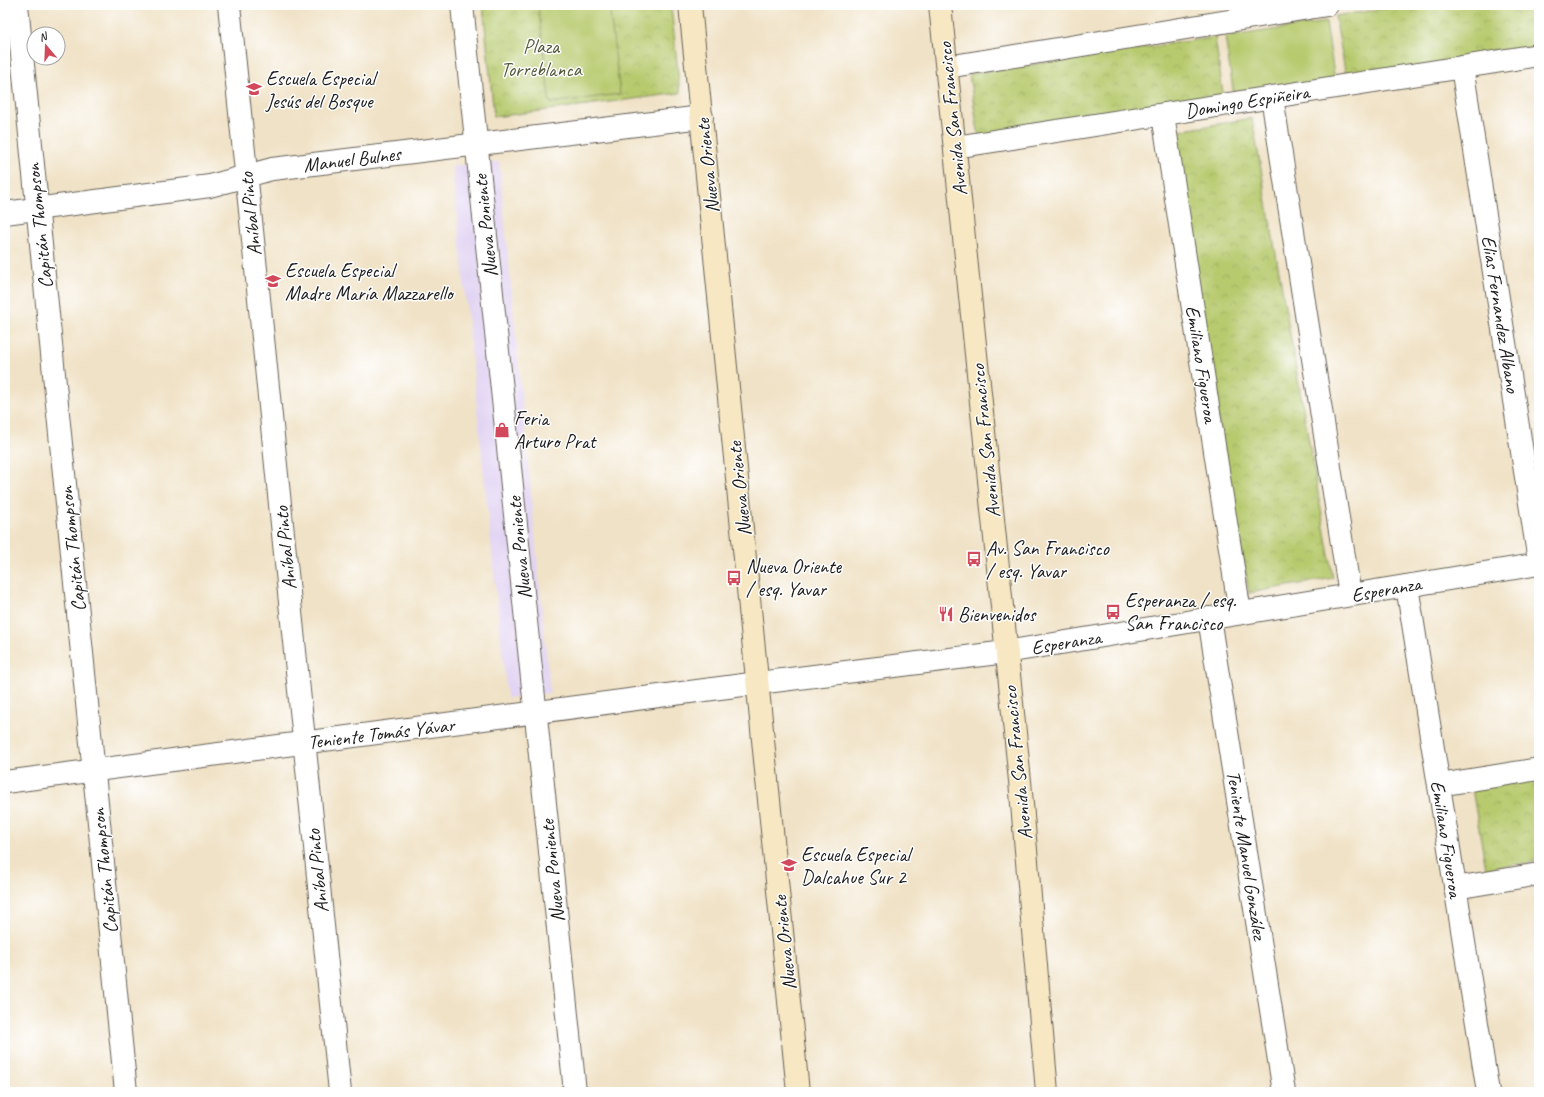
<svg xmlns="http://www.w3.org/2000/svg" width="1544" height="1097" viewBox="0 0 1544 1097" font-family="Caveat,sans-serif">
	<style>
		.built { fill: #e2d4f3 }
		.park { fill: url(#park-crowns); stroke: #6a7345 }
		.pitch { fill: #b7ca6e; stroke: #6a7345 }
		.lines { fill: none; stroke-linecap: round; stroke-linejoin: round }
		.minor-casing { stroke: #666158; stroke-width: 24 }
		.tertiary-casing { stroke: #666158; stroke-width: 24 }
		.secondary-casing { stroke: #666158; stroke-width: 24 }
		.minor { stroke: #fff; stroke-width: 22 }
		.tertiary { stroke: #fff; stroke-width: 22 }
		.secondary { stroke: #f7e8c3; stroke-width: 22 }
		.labels { text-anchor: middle; stroke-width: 3; stroke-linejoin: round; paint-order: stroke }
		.park-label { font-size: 20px; fill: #525939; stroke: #fff }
		.poi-label { font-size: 20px; fill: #1c1c1c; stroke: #fff; text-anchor: start }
		.street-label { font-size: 20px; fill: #1c1c1c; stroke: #fff }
	</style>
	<defs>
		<pattern id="park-crowns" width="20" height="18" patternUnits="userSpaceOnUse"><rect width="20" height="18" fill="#b7ca6e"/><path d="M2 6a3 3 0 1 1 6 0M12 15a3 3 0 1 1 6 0" fill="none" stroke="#9dad5f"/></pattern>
	</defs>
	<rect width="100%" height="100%" fill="#fff"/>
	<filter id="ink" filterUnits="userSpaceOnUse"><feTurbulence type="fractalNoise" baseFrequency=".025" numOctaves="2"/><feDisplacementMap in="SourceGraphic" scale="8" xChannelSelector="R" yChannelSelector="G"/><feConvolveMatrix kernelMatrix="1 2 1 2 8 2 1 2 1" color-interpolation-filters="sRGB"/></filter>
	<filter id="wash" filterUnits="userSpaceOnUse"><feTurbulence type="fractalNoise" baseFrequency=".012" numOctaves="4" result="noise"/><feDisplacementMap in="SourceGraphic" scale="16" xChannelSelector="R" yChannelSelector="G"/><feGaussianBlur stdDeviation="0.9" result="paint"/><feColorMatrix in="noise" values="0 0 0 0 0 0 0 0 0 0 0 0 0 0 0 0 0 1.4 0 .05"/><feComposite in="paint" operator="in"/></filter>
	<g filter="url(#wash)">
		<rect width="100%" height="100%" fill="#f0e2c6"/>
		<!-- built -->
		<path class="built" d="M499 162 550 693 507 698 452 166Z"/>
		<!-- park -->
		<g class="park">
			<path d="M483 5H671L680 93 494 117Z"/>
			<path d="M1408 5H1539V50L1347 82 1335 16Z"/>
			<path d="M1215 37 1224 101 979 138 969 74Z"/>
			<path d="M1252 118 1333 578 1249 593 1168 133Z"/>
			<path d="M1539 779V861L1486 869 1472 789Z"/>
		</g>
		<!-- pitch -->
		<g class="pitch">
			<path d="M538 5H609L620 94 550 103Z"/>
			<path d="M1326 22 1335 81 1234 96 1225 37Z"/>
		</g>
	</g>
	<g filter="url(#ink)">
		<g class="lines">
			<defs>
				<g id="minor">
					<path d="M17 5 126 1092"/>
					<path d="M229 5 340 1092"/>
					<path d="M462 5 575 1092"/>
					<path d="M947 67 1327 5"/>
					<path d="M1462 67 1539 561"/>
					<path d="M1272 97 1350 595"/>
					<path d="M1163 115 1240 613"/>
					<path d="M955 147 1539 55"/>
					<path d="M5 213 210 186 272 169 702 117"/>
					<path d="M1407 586 1488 1092"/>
					<path d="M1209 618 1284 1092"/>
					<path d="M5 782 758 683"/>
					<path d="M1439 785 1539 769"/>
					<path d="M1455 888 1539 874"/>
				</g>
				<path id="tertiary" d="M758 683 1006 652 1539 564"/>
				<g id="secondary">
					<path d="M690 5 798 1092"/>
					<path d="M940 5 1020 781 1047 1092"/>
				</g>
			</defs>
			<!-- minor casing -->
			<use href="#minor" class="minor-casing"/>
			<!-- tertiary casing -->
			<use href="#tertiary" class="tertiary-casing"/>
			<!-- secondary casing -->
			<use href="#secondary" class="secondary-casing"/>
			<!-- minor -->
			<use href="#minor" class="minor"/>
			<!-- tertiary -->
			<use href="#tertiary" class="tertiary"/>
			<!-- secondary -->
			<use href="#secondary" class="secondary"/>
		</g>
	</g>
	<!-- icons -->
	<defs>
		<symbol id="school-bare" viewBox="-9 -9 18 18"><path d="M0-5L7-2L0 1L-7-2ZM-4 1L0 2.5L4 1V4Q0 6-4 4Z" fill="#d1495b" stroke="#fff" stroke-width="2.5" paint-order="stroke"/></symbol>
		<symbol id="shop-bare" viewBox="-9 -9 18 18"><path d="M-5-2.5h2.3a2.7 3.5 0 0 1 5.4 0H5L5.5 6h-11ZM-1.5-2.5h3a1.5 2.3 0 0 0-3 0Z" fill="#d1495b" stroke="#fff" stroke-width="2.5" paint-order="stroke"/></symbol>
		<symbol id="bus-bare" viewBox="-9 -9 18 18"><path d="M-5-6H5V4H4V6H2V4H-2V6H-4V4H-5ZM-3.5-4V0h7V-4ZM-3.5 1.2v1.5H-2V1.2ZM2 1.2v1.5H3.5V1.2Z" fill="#d1495b" stroke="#fff" stroke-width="2.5" paint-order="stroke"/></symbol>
		<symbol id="restaurant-bare" viewBox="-9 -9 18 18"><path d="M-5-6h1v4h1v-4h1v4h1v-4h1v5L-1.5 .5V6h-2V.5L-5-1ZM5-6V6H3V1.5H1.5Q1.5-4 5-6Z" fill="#d1495b" stroke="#fff" stroke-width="2.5" paint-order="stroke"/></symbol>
	</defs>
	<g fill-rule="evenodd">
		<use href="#school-bare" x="243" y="78" width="22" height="22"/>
		<use href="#school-bare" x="262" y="270" width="22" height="22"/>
		<use href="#shop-bare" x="491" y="419" width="22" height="22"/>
		<use href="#bus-bare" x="963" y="548" width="22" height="22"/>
		<use href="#bus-bare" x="723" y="567" width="22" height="22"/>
		<use href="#bus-bare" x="1102" y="601" width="22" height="22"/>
		<use href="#restaurant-bare" x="935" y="603" width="22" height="22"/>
		<use href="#school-bare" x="778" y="854" width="22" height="22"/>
	</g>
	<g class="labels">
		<!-- park labels -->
		<g class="park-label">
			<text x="541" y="53">Plaza<tspan x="541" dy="23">Torreblanca</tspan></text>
		</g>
		<!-- poi labels -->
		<g class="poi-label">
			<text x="266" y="85">Escuela Especial<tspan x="266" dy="23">Jesús del Bosque</tspan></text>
			<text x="285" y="277">Escuela Especial<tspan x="285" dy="23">Madre María Mazzarello</tspan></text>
			<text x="514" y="425">Feria<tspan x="514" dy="23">Arturo Prat</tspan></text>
			<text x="986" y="555">Av. San Francisco<tspan x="986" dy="23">/ esq. Yavar</tspan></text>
			<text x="746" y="573">Nueva Oriente<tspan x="746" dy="23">/ esq. Yavar</tspan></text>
			<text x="1125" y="607">Esperanza / esq.<tspan x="1125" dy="23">San Francisco</tspan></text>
			<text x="958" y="621">Bienvenidos</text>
			<text x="801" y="861">Escuela Especial<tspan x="801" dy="23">Dalcahue Sur 2</tspan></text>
		</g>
		<!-- street labels -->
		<g class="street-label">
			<text transform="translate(1247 101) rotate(-9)" y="7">Domingo Espiñeira</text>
			<text transform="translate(952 119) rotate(-96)" y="7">Avenida San Francisco</text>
			<text transform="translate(352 159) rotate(-7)" y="7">Manuel Bulnes</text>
			<text transform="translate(707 166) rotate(-96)" y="7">Nueva Oriente</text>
			<text transform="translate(250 214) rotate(-96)" y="7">Aníbal Pinto</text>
			<text transform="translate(39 226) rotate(-96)" y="7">Capitán Thompson</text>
			<text transform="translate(485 226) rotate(-96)" y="7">Nueva Poniente</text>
			<text transform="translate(1501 314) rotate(81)" y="7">Elias Fernandez Albano</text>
			<text transform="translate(1202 364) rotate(81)" y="7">Emiliano Figueroa</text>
			<text transform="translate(985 441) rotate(-96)" y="7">Avenida San Francisco</text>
			<text transform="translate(739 489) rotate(-96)" y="7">Nueva Oriente</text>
			<text transform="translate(285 548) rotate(-96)" y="7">Aníbal Pinto</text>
			<text transform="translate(519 548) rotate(-96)" y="7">Nueva Poniente</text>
			<text transform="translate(72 549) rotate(-96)" y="7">Capitán Thompson</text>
			<text transform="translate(1386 589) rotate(-10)" y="7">Esperanza</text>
			<text transform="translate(1066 642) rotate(-9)" y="7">Esperanza</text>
			<text transform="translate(381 733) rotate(-7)" y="7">Teniente Tomás Yávar</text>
			<text transform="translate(1017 763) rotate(-96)" y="7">Avenida San Francisco</text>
			<text transform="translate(1447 839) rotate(81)" y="7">Emiliano Figueroa</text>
			<text transform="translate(1247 855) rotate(81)" y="7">Teniente Manuel González</text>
			<text transform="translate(104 871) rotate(-96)" y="7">Capitán Thompson</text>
			<text transform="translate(317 871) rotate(-96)" y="7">Aníbal Pinto</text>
			<text transform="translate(552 871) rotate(-96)" y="7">Nueva Poniente</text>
			<text transform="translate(784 943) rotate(-96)" y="7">Nueva Oriente</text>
		</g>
	</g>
	<!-- margin -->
	<rect width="1544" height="1097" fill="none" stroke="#fff" stroke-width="20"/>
	<!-- north arrow -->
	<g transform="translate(46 46) rotate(341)"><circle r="19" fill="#ffffff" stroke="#a4a4a4"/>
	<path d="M0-3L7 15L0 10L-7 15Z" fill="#d1495b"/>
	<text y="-6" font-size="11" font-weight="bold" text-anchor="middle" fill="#1c1c1c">N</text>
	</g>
</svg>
